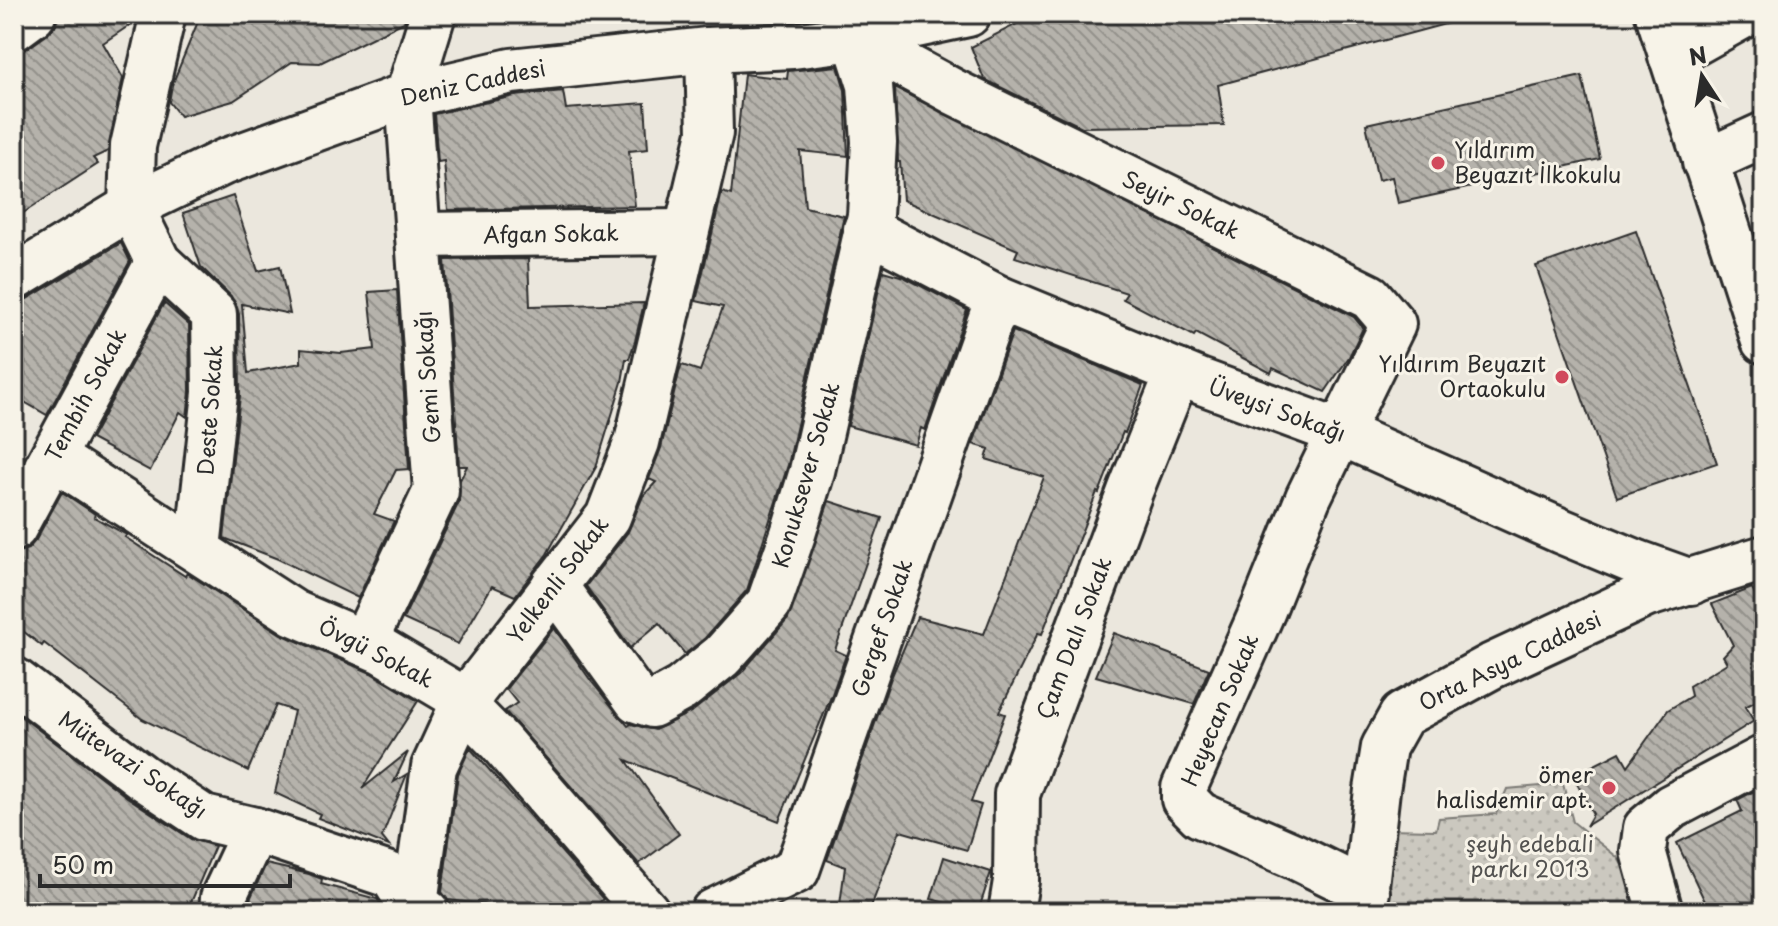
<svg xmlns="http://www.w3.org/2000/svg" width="1778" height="926" viewBox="0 0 1778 926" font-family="'Playpen Sans',sans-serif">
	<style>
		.park { fill: url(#park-dots); stroke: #7b7a75; stroke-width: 2 }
		.building { fill: url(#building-back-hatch); stroke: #2b2b2b; stroke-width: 2 }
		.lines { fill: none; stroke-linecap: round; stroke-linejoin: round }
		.minor-casing { stroke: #2b2b2b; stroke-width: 50 }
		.minor { stroke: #f7f3e8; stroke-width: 44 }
		.poi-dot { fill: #d1495b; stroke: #f7f3e8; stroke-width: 3 }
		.labels { text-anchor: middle; stroke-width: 6; stroke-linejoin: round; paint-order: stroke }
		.street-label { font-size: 22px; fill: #2b2b2b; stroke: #f7f3e8 }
		.poi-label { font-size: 22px; fill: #2b2b2b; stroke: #f7f3e8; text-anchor: end }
		.park-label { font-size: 22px; fill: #535250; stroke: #f7f3e8 }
	</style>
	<defs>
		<pattern id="park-dots" width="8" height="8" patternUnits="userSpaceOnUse" patternTransform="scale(2)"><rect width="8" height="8" fill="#cbc8bf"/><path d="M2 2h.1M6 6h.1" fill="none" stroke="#aeaca4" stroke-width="1.8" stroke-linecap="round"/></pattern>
		<pattern id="building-back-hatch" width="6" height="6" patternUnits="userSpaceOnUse" patternTransform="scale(2)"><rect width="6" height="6" fill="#b5b2ab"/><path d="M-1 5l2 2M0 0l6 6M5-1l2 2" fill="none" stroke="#93918b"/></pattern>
	</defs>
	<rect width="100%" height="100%" fill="#ebe7dd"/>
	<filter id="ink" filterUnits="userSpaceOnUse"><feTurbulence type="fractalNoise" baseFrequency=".0125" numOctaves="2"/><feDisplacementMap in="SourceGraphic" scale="16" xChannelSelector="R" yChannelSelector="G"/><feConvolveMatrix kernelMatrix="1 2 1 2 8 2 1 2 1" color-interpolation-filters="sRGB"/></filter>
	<g filter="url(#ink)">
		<!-- park -->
		<path class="park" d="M1563 784 1573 822 1617 857 1645 900V912H1382L1387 829 1436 830 1439 818 1496 814 1507 789Z"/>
		<!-- building -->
		<g class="building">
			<path d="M58 14H137L136 21 103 43 123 78 108 151 93 158 98 164 14 219V53L28 48 48 34 56 25Z"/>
			<path d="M201 14H407L404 22 320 63 292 62 233 101 180 116 169 102 172 85Z"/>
			<path d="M1037 14H1448L1449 23 1218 85 1224 125 1082 127 984 79 971 47Z"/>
			<path d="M838 66 845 90 848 156 800 151 805 207 844 216 788 465 747 590 705 638 685 654 659 623 630 648 586 586 628 532 643 496 656 482 649 479 661 448 679 373 682 365 700 371 723 307 696 301 722 192 731 195 744 74 787 79 788 71Z"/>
			<path d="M1582 76 1600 159 1398 203 1392 177 1378 180 1366 124Z"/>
			<path d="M895 88 1354 317 1363 328 1349 357 1325 392 1273 368 1271 373 1196 333 1194 336 1123 299 1127 293 1015 257 1018 250 903 200 900 162H898Z"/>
			<path d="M563 91 566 109 645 103 648 149 629 151 635 206 448 210 444 161 438 162 434 114 515 96Z"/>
			<path d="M233 196 258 271 280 266 290 314 242 304 248 373 301 363V349L341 353 375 349 369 292 397 290 409 469 396 470 374 514 394 521 358 598 278 559 224 538 240 396 239 314 231 296 201 267 183 213Z"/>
			<path d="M1636 231 1717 463 1617 497 1536 266Z"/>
			<path d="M121 243 130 261 47 415 14 396V303L27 299Z"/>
			<path d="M528 259 530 306 644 303 635 341 629 359H626L622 382 596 467 547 554 515 596 492 586 458 644 403 619 459 502 460 480 467 466H459L445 260Z"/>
			<path d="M883 271 904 277 967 310 925 430 921 428 916 445 848 426Z"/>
			<path d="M164 303 189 325 190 392 187 417 180 412 150 471 91 439Z"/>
			<path d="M1013 331 1143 385 1125 433 1123 432 1099 493 1097 492 1042 634 1038 633 999 712 1005 714 971 802 981 805 967 850 900 831 869 912H839L845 867 827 860 891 678 917 617 984 634 1044 477 986 459 989 449 973 444Z"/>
			<path d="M62 492 95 514 94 517 127 535 125 537 185 576 187 573 281 634 371 673 418 701 362 789 408 752 394 782 407 774 382 837 389 846 318 818 320 814 275 793 294 711 276 705 248 771 142 719 44 643 42 646 14 624V562L18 552 28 549 36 540Z"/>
			<path d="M829 501 882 518 835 650 846 655 831 697 779 821 626 760 679 834 639 864 505 711 517 703 506 689 554 628 591 681 628 726 631 724 655 730 693 711 741 673 788 619Z"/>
			<path d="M1752 588 1764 612V697L1745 707 1754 721 1586 826 1593 814 1573 776 1620 752 1628 766 1668 710 1691 696 1689 686 1727 663 1723 656 1733 645 1712 604Z"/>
			<path d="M1114 633 1209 669 1194 704 1096 676Z"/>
			<path d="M14 711 127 797 191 839 215 846 187 912H26L14 901Z"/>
			<path d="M470 748 603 899 591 912H546L448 900 442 892 458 774Z"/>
			<path d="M1764 786V912H1710L1677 843 1742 811 1737 800Z"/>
			<path d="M944 857 991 872 978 912 931 899Z"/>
			<path d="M266 864 309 874 322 879 321 884 377 899 386 912H248L251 897Z"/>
		</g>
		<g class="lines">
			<defs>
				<g id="minor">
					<path d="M163 14 133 146 131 207 158 262 214 314 215 393 198 548"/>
					<path d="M1658 14 1764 341"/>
					<path d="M14 28 33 14"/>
					<path d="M855 38 954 92 1370 297 1393 324 1308 498 1263 610 1184 788V799L1200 815 1294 856 1367 892"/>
					<path d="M1671 56 1746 14"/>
					<path d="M1705 162 1764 135"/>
					<path d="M866 229 998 298 1202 382 1341 433 1561 531 1638 563 1691 582"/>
					<path d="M418 235 685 232"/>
					<path d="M14 278 131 207 224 162 408 95 511 71 708 50 793 46 855 38 968 14"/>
					<path d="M53 457 294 613 382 651 451 692 500 742 647 912"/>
					<path d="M14 528 158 262"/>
					<path d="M554 585 637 700 652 705 681 689 722 656 769 603 793 534 812 471 870 216 874 142 870 85 855 38 854 24"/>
					<path d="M364 643 436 491 408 95 433 14"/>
					<path d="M14 680 141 776 204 818 255 830 392 876 414 910 427 912"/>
					<path d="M414 910 434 767 463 704 608 517 637 442 710 133 708 50"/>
					<path d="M222 912 223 898 255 830"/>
					<path d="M713 912 797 870 998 298"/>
					<path d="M1011 912 1016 881 1017 794 1131 489 1178 372"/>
					<path d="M1363 912 1377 790 1384 747 1402 715 1492 666 1645 595 1764 558"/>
					<path d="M1660 912 1643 851 1646 828 1671 807 1764 758"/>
				</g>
			</defs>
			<!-- minor casing -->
			<use href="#minor" class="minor-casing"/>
			<!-- minor -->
			<use href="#minor" class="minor"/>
		</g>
	</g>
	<!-- markers -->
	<g class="poi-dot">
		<circle cx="1438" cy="163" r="8"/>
		<circle cx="1562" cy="377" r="8"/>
		<circle cx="1609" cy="788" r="8"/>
	</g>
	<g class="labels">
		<!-- street labels -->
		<g class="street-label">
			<text transform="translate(473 83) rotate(-12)" y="8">Deniz Caddesi</text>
			<text transform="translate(1181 205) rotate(26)" y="8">Seyir Sokak</text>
			<text transform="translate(551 234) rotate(-1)" y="8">Afgan Sokak</text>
			<text transform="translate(428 377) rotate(-94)" y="8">Gemi Sokağı</text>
			<text transform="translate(86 395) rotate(-62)" y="8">Tembih Sokak</text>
			<text transform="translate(210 410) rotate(-86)" y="8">Deste Sokak</text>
			<text transform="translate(1277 410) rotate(20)" y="8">Üveysi Sokağı</text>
			<text transform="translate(806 475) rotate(-74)" y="8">Konuksever Sokak</text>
			<text transform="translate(558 580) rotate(-53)" y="8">Yelkenli Sokak</text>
			<text transform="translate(882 628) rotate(-71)" y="8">Gergef Sokak</text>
			<text transform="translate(1074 638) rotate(-69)" y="8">Çam Dalı Sokak</text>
			<text transform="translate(376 653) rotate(27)" y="8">Övgü Sokak</text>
			<text transform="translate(1510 661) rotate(-26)" y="8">Orta Asya Caddesi</text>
			<text transform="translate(1220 710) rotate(-67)" y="8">Heyecan Sokak</text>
			<text transform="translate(133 765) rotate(34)" y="8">Mütevazi Sokağı</text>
		</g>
		<!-- poi labels -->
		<g class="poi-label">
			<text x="1454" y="158" text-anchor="start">Yıldırım<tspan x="1454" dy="25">Beyazıt İlkokulu</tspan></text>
			<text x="1546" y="372">Yıldırım Beyazıt<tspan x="1546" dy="25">Ortaokulu</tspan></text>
			<text x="1593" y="783">ömer<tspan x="1593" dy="25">halisdemir apt.</tspan></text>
		</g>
		<!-- park labels -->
		<g class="park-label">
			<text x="1530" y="852">şeyh edebali<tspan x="1530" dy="25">parkı 2013</tspan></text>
		</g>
	</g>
	<!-- margin -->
	<rect width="1778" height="926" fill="none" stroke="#f7f3e8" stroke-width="48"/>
	<rect x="24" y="24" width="1730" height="878" fill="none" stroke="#2b2b2b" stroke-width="3" filter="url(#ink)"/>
	<!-- north arrow -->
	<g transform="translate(1702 76) rotate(348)" stroke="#f7f3e8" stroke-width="6" paint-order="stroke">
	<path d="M0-6L14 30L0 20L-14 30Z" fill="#2b2b2b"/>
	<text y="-12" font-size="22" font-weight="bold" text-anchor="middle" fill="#2b2b2b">N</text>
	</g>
	<!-- scale -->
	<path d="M40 874v12h250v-12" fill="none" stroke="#2b2b2b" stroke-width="4"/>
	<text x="52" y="874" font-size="24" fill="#2b2b2b" stroke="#f7f3e8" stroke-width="6" paint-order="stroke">50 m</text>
</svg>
